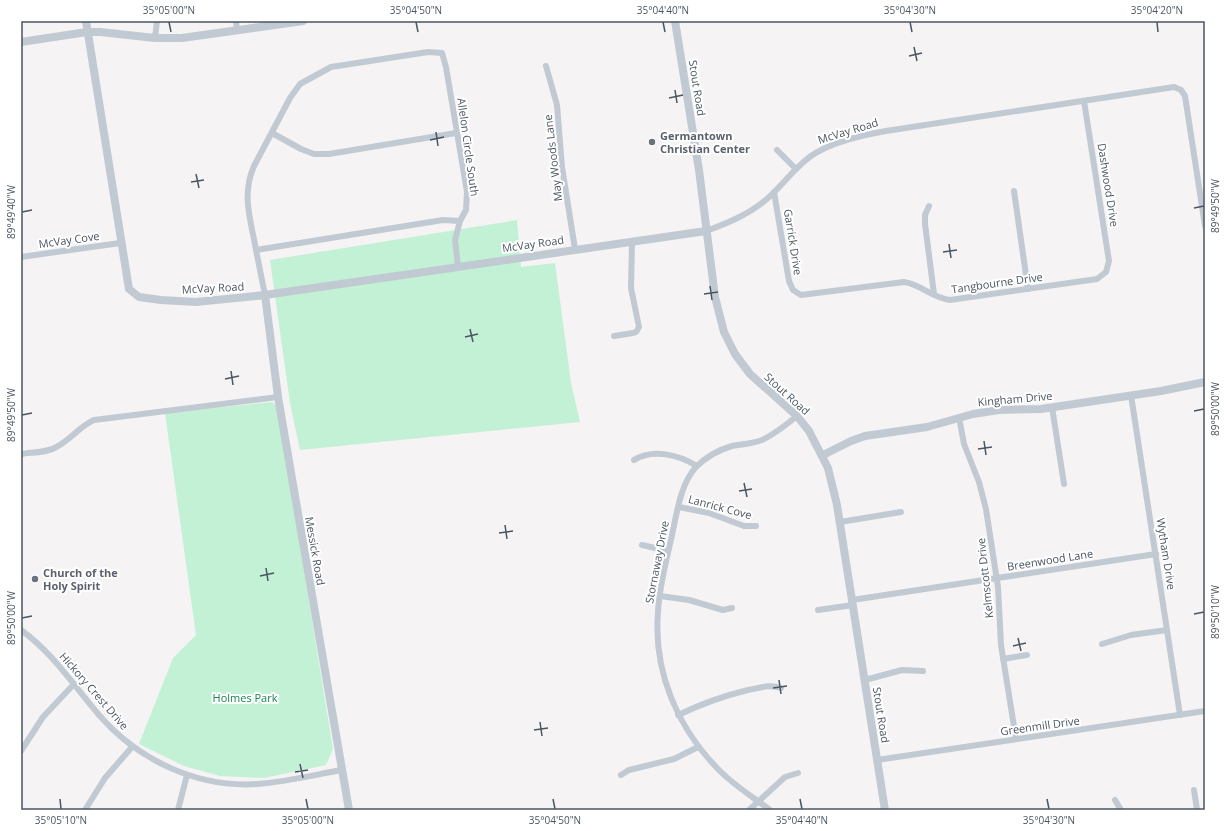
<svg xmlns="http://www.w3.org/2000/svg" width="1226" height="831" viewBox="0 0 1226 831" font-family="'Open Sans',sans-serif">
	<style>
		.green { fill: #c3f1d5 }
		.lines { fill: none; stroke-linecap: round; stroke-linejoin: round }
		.minor { stroke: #c1cad2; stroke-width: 6 }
		.tertiary { stroke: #c1cad2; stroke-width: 8 }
		.ticks { fill: none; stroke: #4a5661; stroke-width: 1.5 }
		.worship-dot { fill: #6b7280; stroke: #fff; stroke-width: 1.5 }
		.labels { text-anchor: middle; stroke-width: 4; stroke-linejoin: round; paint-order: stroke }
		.street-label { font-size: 11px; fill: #4a5661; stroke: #fff }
		.worship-label { font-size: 11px; font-weight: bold; fill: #5b616d; stroke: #fff; text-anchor: start }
		.park-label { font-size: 11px; fill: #17864f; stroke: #fff }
		.neatline { fill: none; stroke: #4a5661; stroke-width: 1.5 }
		.ticks-label { font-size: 10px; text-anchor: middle; fill: #4a5661 }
	</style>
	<rect width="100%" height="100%" fill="#f5f3f3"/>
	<!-- green -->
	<g class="green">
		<path d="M517 220 521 267 555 263 571 383 580 422 300 450 290 403 270 260Z"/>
		<path d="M272 402 277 406 333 749 326 765 264 778 220 776 184 766 139 744 173 658 196 635 165 413Z"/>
	</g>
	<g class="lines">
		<!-- minor -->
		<g class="minor">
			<path d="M236 21 237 31"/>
			<path d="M155 38 157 21"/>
			<path d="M546 66 557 105 562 167 575 249"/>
			<path d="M272 133 301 149 314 154H329L456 133"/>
			<path d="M777 150 796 169"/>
			<path d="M1014 191 1028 289"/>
			<path d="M774 192 789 281 793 290 801 295 904 282C920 284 933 298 950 300L1097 279 1106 272 1109 261 1084 101"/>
			<path d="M929 206 925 215V224L934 294"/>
			<path d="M706 231C728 223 750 214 768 198 783 185 795 167 811 156 831 142 863 135 886 131L1174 87 1181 90 1185 96 1205 226"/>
			<path d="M256 250 265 295"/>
			<path d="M21 257 120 243"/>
			<path d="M458 266 455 240 460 221 466 210 467 192 446 67 442 53 428 52 331 67 300 84 290 98 254 166C241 196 251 220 256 250L443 220 460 221"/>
			<path d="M614 336 633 333 636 332 639 327 631 288 632 241"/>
			<path d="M1131 395 1180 715"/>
			<path d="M1052 407 1064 484"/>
			<path d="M959 417 964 444 979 482 986 509 998 587 1001 645 1016 739"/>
			<path d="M21 454C33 452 48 453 58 446 71 439 80 426 94 420L278 397"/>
			<path d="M634 460C653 448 679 455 697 466"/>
			<path d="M679 507 709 513 744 526H756"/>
			<path d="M840 522 901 512"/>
			<path d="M642 545 668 551"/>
			<path d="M660 596 689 600 723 610 732 608"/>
			<path d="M852 600 1156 554"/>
			<path d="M818 610 853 605"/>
			<path d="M21 630C53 653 74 686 99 715 138 760 197 788 257 784 286 782 314 775 341 770"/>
			<path d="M1102 644 1131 635 1167 630"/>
			<path d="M1003 659 1027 655"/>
			<path d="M865 680 902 670 923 671"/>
			<path d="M678 715C701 704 723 696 748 690 760 688 769 684 781 688"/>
			<path d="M21 751 43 717 74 684"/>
			<path d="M877 760 1205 711"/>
			<path d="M621 775 629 770 674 759 698 747"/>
			<path d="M1194 790 1197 810"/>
			<path d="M1115 800 1121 810"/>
			<path d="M85 810 105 778 132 747"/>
			<path d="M178 810 187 775"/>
			<path d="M749 810 785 777 798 773"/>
			<path d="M770 810C753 797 735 786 720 771 678 729 653 672 658 612 659 589 665 566 670 544 676 520 679 485 696 467 706 457 718 450 732 446 742 444 752 444 762 440 775 434 786 425 797 416"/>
		</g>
		<!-- tertiary -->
		<g class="tertiary">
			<path d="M86 21 129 289 139 297 161 300 196 302 265 295 706 231"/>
			<path d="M675 21 699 170 715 297 724 332 735 354 750 374 797 416 809 431 828 468 837 505 885 810"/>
			<path d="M21 42 87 32H100L155 38H182L303 21"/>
			<path d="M265 295 278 397 349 810"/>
			<path d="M823 455 851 441 865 436 927 427 973 414 999 410 1041 409 1161 391 1205 382"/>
		</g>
	</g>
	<!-- ticks -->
	<path class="ticks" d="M169 22 171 32M416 22 418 32M663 22 665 32M910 22 912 32M1157 22 1158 32M914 47 917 61M909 56 922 53M675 90 677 103M669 98 683 95M436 132 438 146M430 140 444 137M196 174 199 188M191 182 204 180M1194 208 1204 206M22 212 32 210M949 244 951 258M943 252 957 250M710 286 712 300M704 294 718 292M470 329 473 342M465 337 478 334M231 371 233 385M225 379 239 376M1194 411 1204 409M22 415 32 413M984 441 986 455M978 449 992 447M744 483 747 497M739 491 752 489M505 525 507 539M499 533 513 531M266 568 268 581M260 576 274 573M1194 614 1204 612M22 618 32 616M1018 638 1021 651M1013 646 1026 643M779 680 781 694M773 688 787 686M540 722 542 736M534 730 548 728M300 764 303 778M295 772 308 770M60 799 61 809M306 799 308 809M553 799 555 809M800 799 802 809M1047 799 1049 809"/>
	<!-- markers -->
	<g class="worship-dot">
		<circle cx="652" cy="142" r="4"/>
		<circle cx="35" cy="579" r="4"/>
	</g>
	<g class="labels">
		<!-- street labels -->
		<g class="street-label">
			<text transform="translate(697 88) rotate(81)" y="4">Stout Road</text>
			<text transform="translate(848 131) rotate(-17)" y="4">McVay Road</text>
			<text transform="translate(468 147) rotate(82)" y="4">Allelon Circle South</text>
			<text transform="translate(553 158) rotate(-97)" y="4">May Woods Lane</text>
			<text transform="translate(1108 185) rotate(81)" y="4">Dashwood Drive</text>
			<text transform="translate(69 240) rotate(-8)" y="4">McVay Cove</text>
			<text transform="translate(793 242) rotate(81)" y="4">Garrick Drive</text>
			<text transform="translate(533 244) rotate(-8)" y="4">McVay Road</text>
			<text transform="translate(997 283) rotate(-8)" y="4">Tangbourne Drive</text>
			<text transform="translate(213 288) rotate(-3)" y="4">McVay Road</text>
			<text transform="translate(787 394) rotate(42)" y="4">Stout Road</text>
			<text transform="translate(1015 399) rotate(-5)" y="4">Kingham Drive</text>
			<text transform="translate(720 507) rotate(15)" y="4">Lanrick Cove</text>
			<text transform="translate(315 551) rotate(80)" y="4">Messick Road</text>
			<text transform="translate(1166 554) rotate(81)" y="4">Wytham Drive</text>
			<text transform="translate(1050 560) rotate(-9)" y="4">Breenwood Lane</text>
			<text transform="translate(657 562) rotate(-79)" y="4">Stornaway Drive</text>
			<text transform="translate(985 578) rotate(-96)" y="4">Kelmscott Drive</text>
			<text transform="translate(94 691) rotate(49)" y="4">Hickory Crest Drive</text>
			<text transform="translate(881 715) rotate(81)" y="4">Stout Road</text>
			<text transform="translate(1040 726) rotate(-8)" y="4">Greenmill Drive</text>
		</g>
		<!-- worship labels -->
		<g class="worship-label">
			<text x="660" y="140">Germantown<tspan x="660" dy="13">Christian Center</tspan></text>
			<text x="43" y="577">Church of the<tspan x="43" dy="13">Holy Spirit</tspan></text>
		</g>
		<!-- park labels -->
		<g class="park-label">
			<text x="245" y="702">Holmes Park</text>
		</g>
	</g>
	<!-- border -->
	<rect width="1226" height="831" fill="none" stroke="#ffffff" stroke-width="44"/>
	<rect x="22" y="22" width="1182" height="787" class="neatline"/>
	<g class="ticks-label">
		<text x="169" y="14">35°05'00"N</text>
		<text x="416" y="14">35°04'50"N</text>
		<text x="663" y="14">35°04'40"N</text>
		<text x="910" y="14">35°04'30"N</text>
		<text x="1157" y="14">35°04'20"N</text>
		<text transform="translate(1215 206) rotate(-90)" y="4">89°49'50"W</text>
		<text transform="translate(11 212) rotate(-90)" y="4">89°49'40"W</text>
		<text transform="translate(1215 409) rotate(-90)" y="4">89°50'00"W</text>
		<text transform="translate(11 415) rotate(-90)" y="4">89°49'50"W</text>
		<text transform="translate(1215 612) rotate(-90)" y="4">89°50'10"W</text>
		<text transform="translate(11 618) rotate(-90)" y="4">89°50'00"W</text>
		<text x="61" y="824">35°05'10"N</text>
		<text x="308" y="824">35°05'00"N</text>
		<text x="555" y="824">35°04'50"N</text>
		<text x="802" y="824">35°04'40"N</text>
		<text x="1049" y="824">35°04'30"N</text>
	</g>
</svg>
